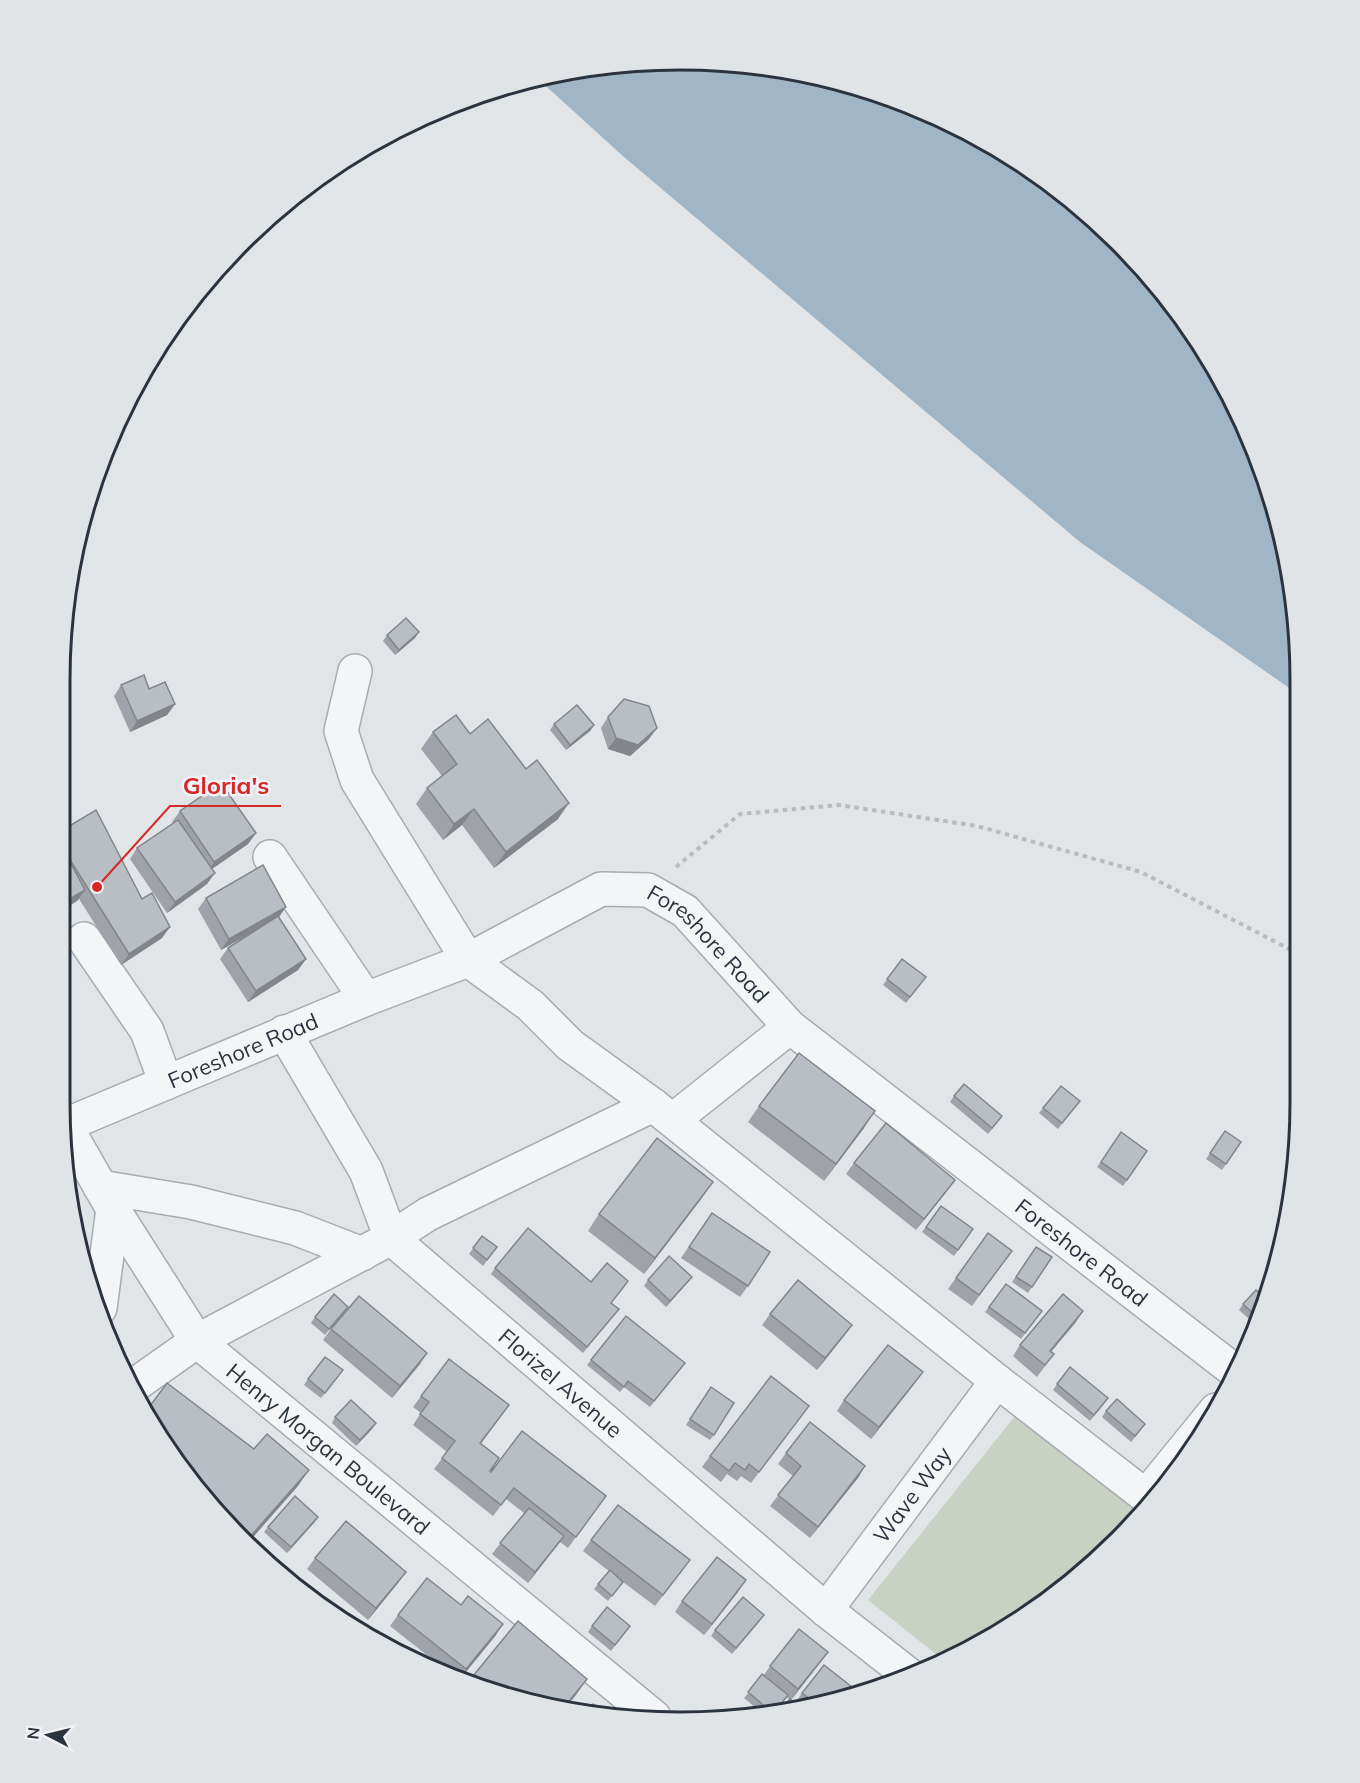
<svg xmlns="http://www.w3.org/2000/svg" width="1360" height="1783" viewBox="0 0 1360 1783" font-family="Mulish,sans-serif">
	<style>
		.green { fill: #c8d1c3 }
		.water { fill: #a0b5c5 }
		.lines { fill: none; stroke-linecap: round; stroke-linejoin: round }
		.minor-casing { stroke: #a7acb2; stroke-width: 36 }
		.path { stroke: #b8bbc0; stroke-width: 4; stroke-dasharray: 4.5 4.5; stroke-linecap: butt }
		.minor { stroke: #f4f5f7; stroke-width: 33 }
		.wall { fill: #9fa3a9 }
		.shaded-wall { fill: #82858a }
		.building { fill: #b9bec5; stroke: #82858a; stroke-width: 1.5 }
		.labels { text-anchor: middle; stroke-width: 5; stroke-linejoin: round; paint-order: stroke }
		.street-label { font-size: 22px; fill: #2b343e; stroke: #f1f3f6 }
		.rim { fill: none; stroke: #2b343e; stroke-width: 3 }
		.leader { fill: none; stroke: #d62828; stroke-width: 2 }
		.callout-dot { fill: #d62828; stroke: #f1f3f6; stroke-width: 2 }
		.callout-label { font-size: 24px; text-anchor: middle; font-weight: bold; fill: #d62828; stroke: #f1f3f6; stroke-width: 5; stroke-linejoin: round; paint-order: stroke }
	</style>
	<rect width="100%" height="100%" fill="#e1e5e8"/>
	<!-- green -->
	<path class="green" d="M1019 1411 1143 1511 1119 1541 1025 1618 942 1659 868 1600Z"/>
	<!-- water -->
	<path class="water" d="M680 60 801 72 917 107 1024 164 1118 241 1195 335 1253 443 1295 599V692L1080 542 624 157 537 78 559 72Z"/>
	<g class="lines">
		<defs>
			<g id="minor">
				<path d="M355 671 341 731 357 780 468 960 530 1005 570 1045 653 1105 997 1381 1152 1501"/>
				<path d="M270 857 366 999"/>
				<path d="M84 939 147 1031 166 1083"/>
				<path id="s1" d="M284 1032 366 1171 391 1238 826 1610 909 1675"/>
				<path d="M673 1120 790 1027"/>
				<path id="s2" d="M65 1125 113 1209 197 1341 654 1717"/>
				<path id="s3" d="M63 1126 366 999 468 960 601 889 648 890 685 911 790 1027 1236 1372"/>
				<path d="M100 1187 191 1202 295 1228 362 1254"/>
				<path d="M100 1308 113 1209"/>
				<path d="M132 1387 197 1341 391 1238 428 1214 653 1105"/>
				<path d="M1146 1496 1216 1410"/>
				<path id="s4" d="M826 1610 997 1381"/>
			</g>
		</defs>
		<!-- minor casing -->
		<use href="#minor" class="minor-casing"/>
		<!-- path -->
		<path class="path" d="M676 867 740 814 839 805 977 826 1141 872 1295 952"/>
		<!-- minor -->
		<use href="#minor" class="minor"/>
	</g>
	<!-- wall -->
	<g class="wall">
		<path d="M387 635 415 638 395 655 383 641Z"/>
		<path d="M121 685 175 704 167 715 130 732 114 696Z"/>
		<path d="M608 717 649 739 630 756 608 749 601 728Z"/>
		<path d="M554 724 594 725 590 731 566 750 550 730Z"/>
		<path d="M433 732 470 734 558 819 494 868 462 825 443 840 416 804 427 788 442 776 421 749Z"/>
		<path d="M180 811 256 833 248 844 212 869 207 884 167 913 130 859 137 848 173 823 172 822Z"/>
		<path d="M61 831 142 899 162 938 121 965 79 899 77 901 61 911Z"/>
		<path d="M206 898 286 907 279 917 306 959 298 970 248 1002 220 959 228 948 251 933 221 950 198 909Z"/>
		<path d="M902 959 926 977 906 1003 883 985Z"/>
		<path d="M954 1096 998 1122 988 1134 950 1102Z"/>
		<path d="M1080 1101 1058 1129 1039 1113 1043 1108Z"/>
		<path d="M759 1106 864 1128 824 1181 748 1122Z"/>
		<path d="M1225 1131 1241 1142 1222 1170 1206 1159Z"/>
		<path d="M1121 1132 1147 1151 1123 1186 1097 1167Z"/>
		<path d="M854 1163 947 1191 916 1230 846 1174Z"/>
		<path d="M713 1182 644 1274 588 1231 599 1214Z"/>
		<path d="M941 1206 973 1229 954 1256 922 1232Z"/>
		<path d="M712 1213 748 1286 740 1297 681 1258Z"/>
		<path d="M988 1233 1012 1251 972 1306 948 1289Z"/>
		<path d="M482 1236 497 1247 483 1266 469 1254Z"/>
		<path d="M1036 1247 1052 1257 1028 1293 1012 1282Z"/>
		<path d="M495 1268 591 1282 624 1287 611 1303 619 1309 583 1353 491 1274Z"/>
		<path d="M648 1280 688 1282 666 1307 644 1286Z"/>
		<path d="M1006 1284 1042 1311 1021 1339 985 1312Z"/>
		<path d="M1264 1298 1257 1326 1239 1310 1243 1304Z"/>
		<path d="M348 1307 325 1335 311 1323 315 1317Z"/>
		<path d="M770 1314 844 1336 817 1370 762 1325Z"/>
		<path d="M1076 1322 1051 1352 1054 1354 1037 1377 1013 1356 1020 1345Z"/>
		<path d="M331 1329 420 1364 392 1398 323 1340Z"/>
		<path d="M591 1360 685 1363 650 1407 624 1387 620 1392 587 1365Z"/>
		<path d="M339 1376 321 1398 304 1385 308 1379Z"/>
		<path d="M915 1383 871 1439 837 1411 844 1400Z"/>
		<path d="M1057 1384 1104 1404 1090 1421 1053 1390Z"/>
		<path d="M711 1387 714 1435 710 1440 686 1425Z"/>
		<path d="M421 1396 509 1405 481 1444 490 1471 606 1496 568 1548 560 1542 528 1583 492 1554 524 1513 506 1499 493 1516 434 1469 447 1452 413 1425 421 1413 413 1407Z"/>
		<path d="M809 1406 751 1483 741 1476 737 1481 727 1474 721 1482 702 1467 710 1456Z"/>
		<path d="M1106 1411 1141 1430 1131 1442 1102 1417Z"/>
		<path d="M144 1414 254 1449 309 1470 297 1487 246 1545 242 1542Z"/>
		<path d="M335 1417 376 1423 372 1429 356 1446 332 1423Z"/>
		<path d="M786 1453 865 1466 810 1538 770 1506 793 1476 778 1464Z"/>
		<path d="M318 1517 287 1553 264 1532 268 1527Z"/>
		<path d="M591 1540 682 1571 655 1606 623 1582 608 1601 594 1589 609 1571 583 1551Z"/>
		<path d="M315 1558 398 1583 368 1620 307 1569Z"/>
		<path d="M738 1592 704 1635 675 1612 682 1601Z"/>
		<path d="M398 1615 496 1635 461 1678 452 1675 390 1626Z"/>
		<path d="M760 1621 732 1654 711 1636 715 1630Z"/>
		<path d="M592 1626H630L611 1651 588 1632Z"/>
		<path d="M828 1652 791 1700 795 1703 802 1693 861 1694 782 1709 789 1699 786 1697 776 1711 762 1713 744 1698 764 1675 770 1666Z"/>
	</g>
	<!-- shaded-wall -->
	<g class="shaded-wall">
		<path d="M419 632 415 638 395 655 399 650Z"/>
		<path d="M175 704 167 715 130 732 137 721Z"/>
		<path d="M594 725 590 731 566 750 570 745Z"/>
		<path d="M657 728 649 739 630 756 608 749 616 738Z"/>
		<path d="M569 803 558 819 494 868 506 852Z"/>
		<path d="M474 809 462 825 443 840 454 824Z"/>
		<path d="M256 833 248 844 206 873 214 862Z"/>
		<path d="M215 873 207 884 167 913 175 902Z"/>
		<path d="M85 890 77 901 61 911V904Z"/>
		<path d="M286 907 278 918 221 950 229 939Z"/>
		<path d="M170 927 162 938 121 965 129 954Z"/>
		<path d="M306 959 298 970 248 1002 256 991Z"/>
		<path d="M875 1111 864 1128 824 1181 836 1164Z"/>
		<path d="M955 1180 947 1191 916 1230 924 1219Z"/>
		<path d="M713 1182 702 1198 644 1274 655 1258Z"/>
		<path d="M692 1277 688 1282 666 1307 670 1301Z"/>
		<path d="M1083 1311 1076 1322 1042 1362 1050 1351Z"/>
		<path d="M852 1325 844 1336 817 1370 825 1358Z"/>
		<path d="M427 1353 420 1364 392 1398 400 1386Z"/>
		<path d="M923 1372 915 1383 871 1439 879 1427Z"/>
		<path d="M376 1423 372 1429 356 1446 360 1440Z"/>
		<path d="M865 1466 858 1478 810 1538 818 1527Z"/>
		<path d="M309 1470 297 1487 246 1545 245 1544 249 1538Z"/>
		<path d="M318 1517 314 1523 287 1553 291 1547Z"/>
		<path d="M564 1536 556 1547 528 1583 535 1572Z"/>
		<path d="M406 1572 398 1583 368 1620 376 1608Z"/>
		<path d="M746 1580 738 1592 704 1635 712 1624Z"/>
		<path d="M503 1624 496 1635 461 1678 466 1669Z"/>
		<path d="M828 1652 820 1663 791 1700 798 1689Z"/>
		<path d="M587 1679 576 1695 563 1711H561Z"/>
	</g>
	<!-- building -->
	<g class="building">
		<path d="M406 618 419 632 399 650 387 635Z"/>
		<path d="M144 675 149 689 165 682 175 704 137 721 121 685Z"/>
		<path d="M624 699 649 706 657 728 638 745 616 738 608 717Z"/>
		<path d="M577 705 594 725 570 745 554 724Z"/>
		<path d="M456 715 470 734 488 719 526 769 537 760 569 803 506 852 474 809 454 824 427 788 457 764 433 732Z"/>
		<path d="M221 783 256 833 214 862 180 811Z"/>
		<path d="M96 810 142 899 152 893 170 927 129 954 62 847 85 890 61 904V831Z"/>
		<path d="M178 820 215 873 175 902 137 848Z"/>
		<path d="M263 865 286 907 229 939 206 898Z"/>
		<path d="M278 916 306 959 256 991 228 948Z"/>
		<path d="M902 959 926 977 910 997 887 979Z"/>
		<path d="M60 993 64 997 60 1000Z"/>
		<path d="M799 1053 875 1111 836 1164 759 1106Z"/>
		<path d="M964 1084 1002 1116 992 1128 954 1096Z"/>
		<path d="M1061 1086 1080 1101 1062 1123 1043 1108Z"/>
		<path d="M886 1123 955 1180 924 1219 854 1163Z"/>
		<path d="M1225 1131 1241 1142 1226 1164 1210 1153Z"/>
		<path d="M1121 1132 1147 1151 1127 1180 1101 1162Z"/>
		<path d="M657 1138 713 1182 655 1258 599 1214Z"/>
		<path d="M941 1206 973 1229 958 1250 926 1227Z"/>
		<path d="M712 1213 770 1252 748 1286 689 1247Z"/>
		<path d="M528 1228 591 1282 607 1263 628 1281 611 1303 619 1309 587 1347 495 1268Z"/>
		<path d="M988 1233 1012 1251 979 1295 956 1278Z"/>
		<path d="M482 1236 497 1247 487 1260 473 1248Z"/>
		<path d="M1036 1247 1052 1257 1032 1287 1016 1277Z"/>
		<path d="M669 1256 692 1277 670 1301 648 1280Z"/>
		<path d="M798 1280 852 1325 825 1358 770 1314Z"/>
		<path d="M1006 1284 1042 1311 1025 1333 989 1307Z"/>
		<path d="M1256 1290 1264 1298 1259 1319 1243 1304Z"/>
		<path d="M334 1294 348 1307 329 1329 315 1317Z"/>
		<path d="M1063 1294 1083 1311 1050 1351 1054 1354 1045 1365 1020 1345Z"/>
		<path d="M359 1296 427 1353 400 1386 331 1329Z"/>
		<path d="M626 1316 685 1363 654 1401 628 1381 624 1387 591 1360Z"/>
		<path d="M888 1345 923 1372 879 1427 844 1400Z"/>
		<path d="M325 1357 343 1370 325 1393 308 1379Z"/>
		<path d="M449 1359 509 1405 480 1443 499 1458 490 1471 491 1472 522 1431 606 1496 576 1537 514 1488 501 1505 442 1458 455 1441 420 1414 429 1402 421 1396Z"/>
		<path d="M1070 1367 1108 1398 1094 1415 1057 1384Z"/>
		<path d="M771 1376 809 1406 759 1472 749 1464 745 1470 735 1463 729 1471 710 1456Z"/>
		<path d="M167 1383 254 1449 267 1434 309 1470 249 1538 215 1506 209 1499 213 1495 196 1481 144 1414Z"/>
		<path d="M711 1387 734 1403 714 1435 690 1419Z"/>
		<path d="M1117 1399 1145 1424 1135 1436 1106 1411Z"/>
		<path d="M351 1400 376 1423 360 1440 335 1417Z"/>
		<path d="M810 1422 865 1466 818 1527 778 1495 801 1466 786 1453Z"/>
		<path d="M295 1496 318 1517 291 1547 268 1527Z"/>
		<path d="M618 1505 690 1560 663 1595 591 1540Z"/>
		<path d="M529 1508 564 1536 535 1572 500 1543Z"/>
		<path d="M346 1521 406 1572 376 1608 315 1558Z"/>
		<path d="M717 1557 746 1580 712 1624 682 1601Z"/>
		<path d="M610 1570 623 1582 612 1596 598 1584Z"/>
		<path d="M427 1578 461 1605 468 1596 503 1624 466 1669 398 1615Z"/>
		<path d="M743 1597 764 1615 736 1648 715 1630Z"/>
		<path d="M607 1607 630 1626 615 1645 592 1626Z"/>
		<path d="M518 1621 587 1679 561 1711 469 1681Z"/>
		<path d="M799 1629 828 1652 798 1689 770 1666Z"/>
		<path d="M419 1659 427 1666 416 1663Z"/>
		<path d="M824 1665 861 1694 815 1703 802 1693Z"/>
		<path d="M762 1674 788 1695 777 1709 773 1706 770 1711 748 1692Z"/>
		<path d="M790 1699 799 1706 782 1709Z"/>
		<path d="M593 1704 606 1714 586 1713Z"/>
	</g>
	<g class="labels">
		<!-- street labels -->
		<g class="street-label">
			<text dy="8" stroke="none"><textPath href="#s3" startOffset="717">Foreshore Road</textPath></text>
			<text dy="8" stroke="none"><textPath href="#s3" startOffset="195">Foreshore Road</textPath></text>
			<text dy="8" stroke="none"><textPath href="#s3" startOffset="1203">Foreshore Road</textPath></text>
			<text dy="8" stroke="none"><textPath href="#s1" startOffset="456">Florizel Avenue</textPath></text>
			<text dy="8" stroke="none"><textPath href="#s2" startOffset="423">Henry Morgan Boulevard</textPath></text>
			<text dy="8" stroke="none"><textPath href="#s4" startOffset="144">Wave Way</textPath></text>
		</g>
	</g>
	<!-- crop -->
	<path d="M0 0H1360V1783H0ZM680 70H680A610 610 0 0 1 1290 680V1102A610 610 0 0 1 680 1712H680A610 610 0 0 1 70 1102V680A610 610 0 0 1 680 70Z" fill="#e1e4e7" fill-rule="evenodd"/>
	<path class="rim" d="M680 70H680A610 610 0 0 1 1290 680V1102A610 610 0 0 1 680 1712H680A610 610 0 0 1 70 1102V680A610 610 0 0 1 680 70Z"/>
	<!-- callouts -->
	<path class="leader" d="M97 887L170 806H281"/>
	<circle class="callout-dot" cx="97" cy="887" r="6"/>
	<g class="callout-label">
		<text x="226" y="794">Gloria's</text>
	</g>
	<!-- north arrow -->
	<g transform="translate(48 1735) rotate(277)" stroke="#f1f3f6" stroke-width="4.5" paint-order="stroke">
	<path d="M0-4.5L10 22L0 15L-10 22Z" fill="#2b343e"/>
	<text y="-9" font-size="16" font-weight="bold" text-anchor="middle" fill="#2b343e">N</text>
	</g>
</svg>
